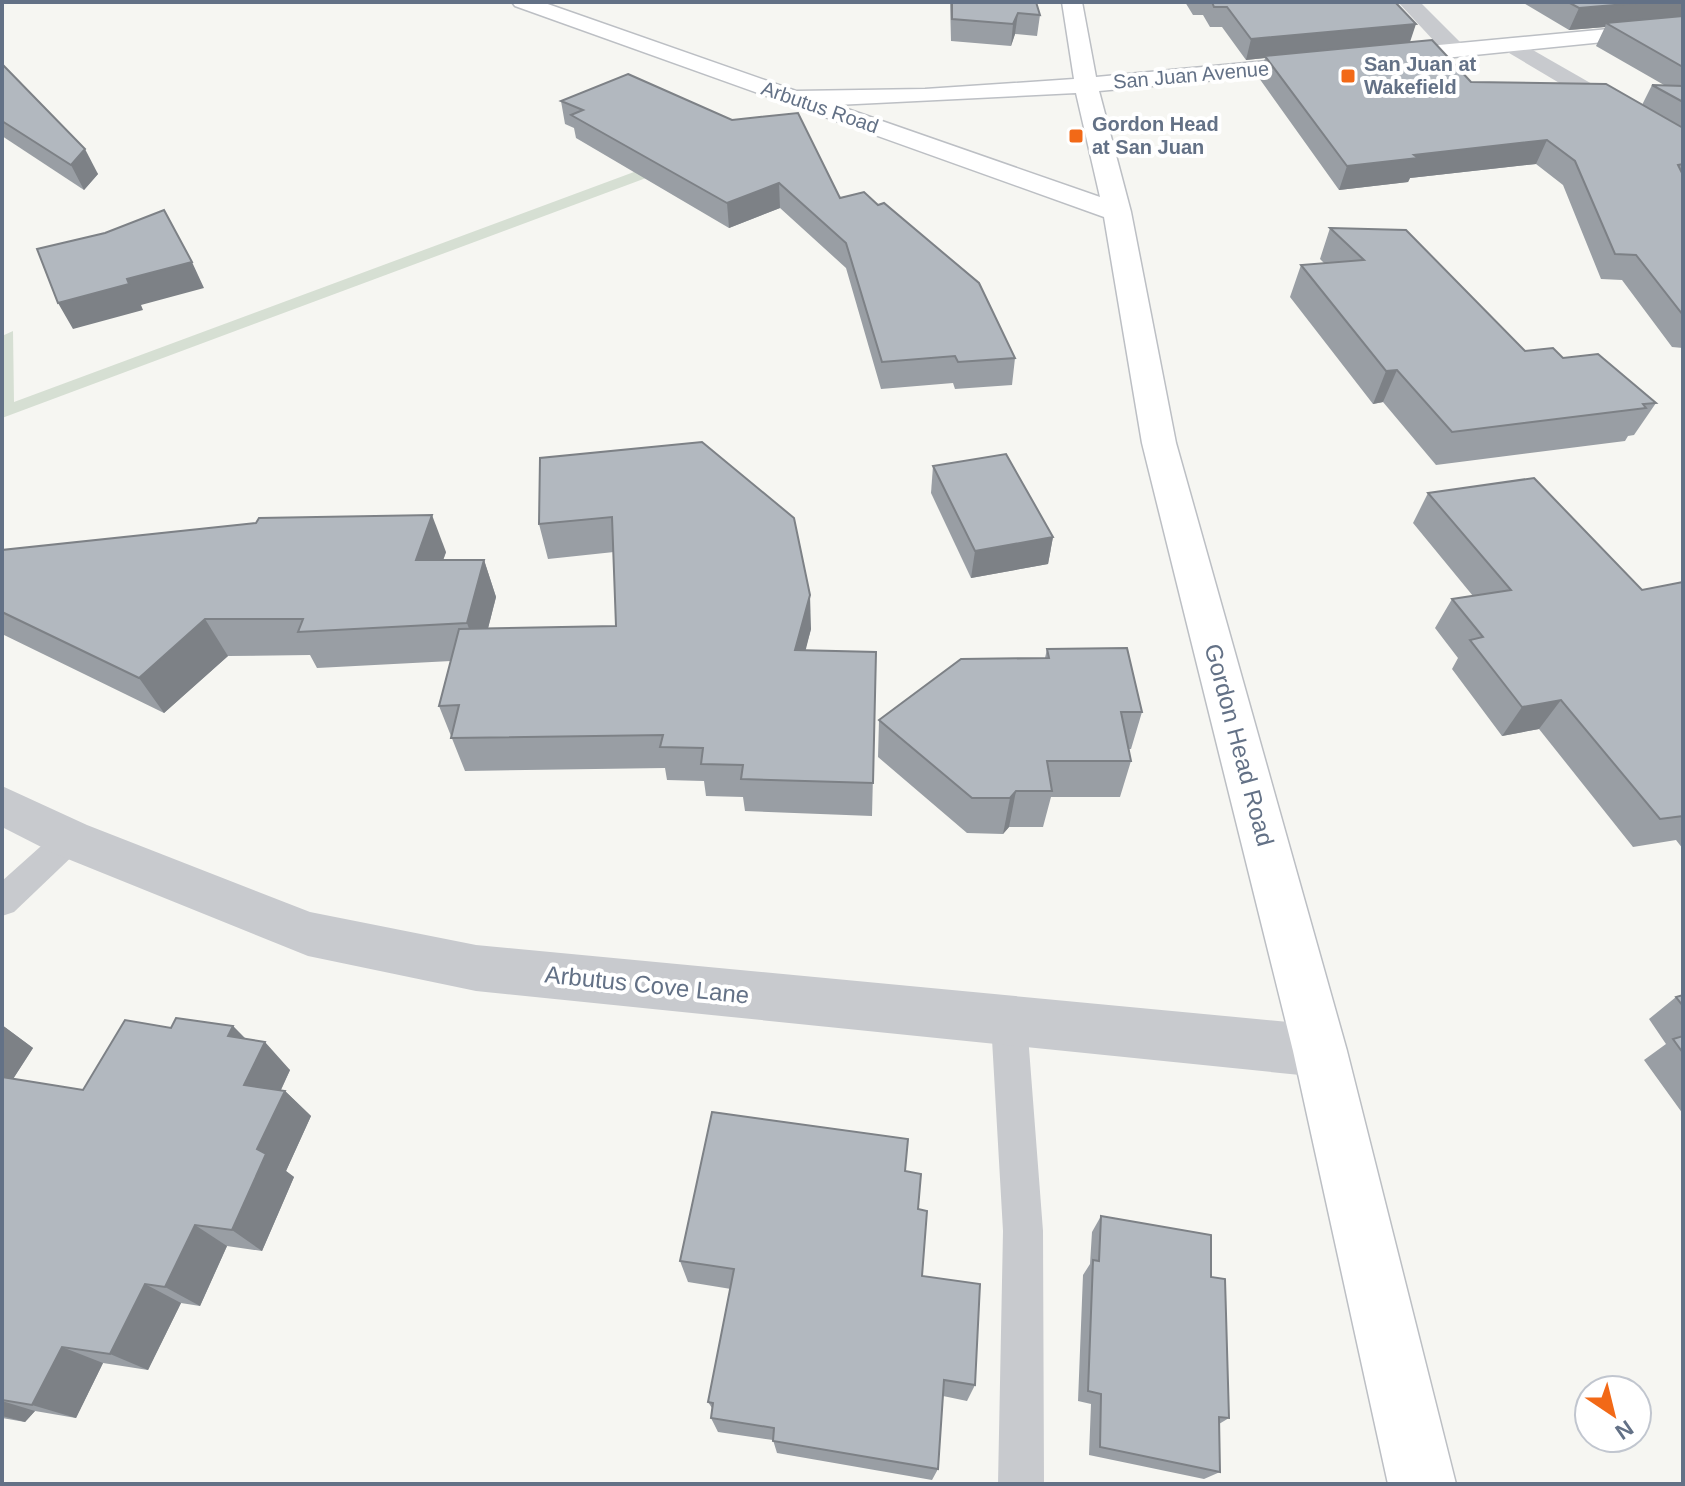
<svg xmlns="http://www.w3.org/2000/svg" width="1685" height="1486" viewBox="0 0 1685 1486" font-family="Helvetica,sans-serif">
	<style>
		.green { fill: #d6dfd3 }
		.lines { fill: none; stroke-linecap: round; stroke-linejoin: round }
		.secondary-casing { stroke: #bcbfc4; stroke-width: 3 }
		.lane { fill: #c8cace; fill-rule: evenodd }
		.street { fill: #c8cace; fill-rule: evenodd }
		.secondary { fill: #fff; fill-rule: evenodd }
		.wall { fill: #999ea4 }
		.shaded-wall { fill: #7d8186 }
		.building { fill: #b2b8bf; stroke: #7d8186; stroke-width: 2 }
		.poi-dot { fill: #f26917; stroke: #fff; stroke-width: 3 }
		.labels { text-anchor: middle; stroke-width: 8; stroke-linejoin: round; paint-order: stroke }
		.far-poi-label { font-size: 20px; font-weight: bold; fill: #637186; stroke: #fff; text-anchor: start }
		.far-street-label { font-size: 20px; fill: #637186; stroke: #fff }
		.street-label { font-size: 24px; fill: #637186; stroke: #fff }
	</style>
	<rect width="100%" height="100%" fill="#f6f6f2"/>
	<!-- green -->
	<path class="green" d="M777 119 791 124 2 418V533V336L13 331 14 402Z"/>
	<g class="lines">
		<defs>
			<g id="secondary">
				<path d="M512 2H542L796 91 925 89 1074 79 1062 2H1082L1096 77 1321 56 1332 63 1321 70 1099 91 1131 212 1176 443 1347 1051 1456 1484H1388L1293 1051 1142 443 1104 217 515 6ZM1076 93 1100 197 836 105Z"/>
				<path d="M1683 22V34L1386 64 1375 57 1386 50Z"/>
			</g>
		</defs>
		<!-- secondary casing -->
		<use href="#secondary" class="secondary-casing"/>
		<!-- lane -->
		<g class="lane">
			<path d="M70 826 81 830 86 839 81 848 14 912 2 916V881L59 830Z"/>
			<path d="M1009 1005 1022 1010 1027 1022 1043 1231 1044 1484H998L1003 1231 991 1022 996 1010Z"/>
		</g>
		<!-- street -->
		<g class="street">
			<path d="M1398 2H1420L1463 45 1466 50 1463 55H1447Z"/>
			<path d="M1512 38 1683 136V153L1674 151 1504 50 1501 45 1504 40Z"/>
			<path d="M2 786 87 825 310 912 476 945 1320 1025 1339 1033 1347 1051 1339 1069 1320 1077 476 991 308 956 53 853 2 827Z"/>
		</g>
		<!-- secondary -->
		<use href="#secondary" class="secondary"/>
	</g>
	<!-- wall -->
	<g class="wall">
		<path d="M950 2H1036L1040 15 1037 36 1015 34 1011 46 951 41Z"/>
		<path d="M1185 2H1395L1410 42 1471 82 1642 105 1652 85H1664L1596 46 1605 27 1569 30 1522 2H1683V348L1672 347 1622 280 1601 279 1563 185 1536 164 1410 178 1408 182 1339 190 1259 78 1265 58 1246 60 1222 27H1210L1203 15H1193Z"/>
		<path d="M2 64 98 174 84 190 2 136Z"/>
		<path d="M561 101 840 198 1015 358 1012 385 955 389 953 383 881 389 846 268 780 208 729 228 576 138 574 128 565 124Z"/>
		<path d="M1330 228 1525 351 1563 358 1656 403 1634 435 1628 436 1625 441 1436 465 1383 402 1373 404 1290 297 1301 265 1324 263 1320 259Z"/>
		<path d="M540 458 811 629 805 650 876 652 872 816 745 811 743 797 706 796 704 781 667 780 665 768 465 771 439 706 451 661 317 668 310 655 228 656 164 713 2 634V550L446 552 443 560H484L496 597 488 628 616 626 614 552 548 559 539 524Z"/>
		<path d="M933 466 1053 537 1048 564 971 578 931 493Z"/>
		<path d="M1428 493 1642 590 1683 582V849L1676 840 1633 847 1539 729 1502 736 1452 669 1458 658 1435 628 1452 599 1473 596 1413 523Z"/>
		<path d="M1047 649 1142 712 1131 749H1129L1131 761 1120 797H1051L1043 827H1009L1003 834 967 833 878 757 879 720 1045 658Z"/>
		<path d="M1683 995V1114L1644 1060 1666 1044 1649 1019 1676 997Z"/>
		<path d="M2 1025 33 1048 13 1079 83 1090 171 1028 233 1026 246 1039 290 1070 281 1090 285 1091 311 1116 286 1171 294 1177 262 1251 227 1246 200 1306 181 1303 148 1370 103 1363 76 1418 35 1411 25 1422 2 1418Z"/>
		<path d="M905 1171 918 1209 922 1276 975 1385 967 1401 943 1396 938 1469 932 1480 777 1453 773 1440 718 1432 711 1418 712 1408 708 1402 731 1289 688 1282 680 1261Z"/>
		<path d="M1101 1216 1211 1277 1229 1418 1219 1424 1220 1472 1204 1479 1089 1455 1091 1404 1078 1401 1083 1275 1090 1264 1092 1232Z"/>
	</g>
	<!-- shaded-wall -->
	<g class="shaded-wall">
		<path d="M1650 2H1683V20L1606 23 1605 27 1569 30 1579 8Z"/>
		<path d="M1018 13 1015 34 1011 46 1013 24Z"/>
		<path d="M1416 24 1409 45 1265 56V58L1246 60 1251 39Z"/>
		<path d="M1547 140 1536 164 1410 178 1408 182 1339 190 1347 166 1414 155Z"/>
		<path d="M85 149 98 174 84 190 71 165Z"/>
		<path d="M779 183 780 208 729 228 727 203Z"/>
		<path d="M192 262 204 288 141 305 143 310 73 329 58 303 127 279Z"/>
		<path d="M1397 370 1383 402 1373 404 1386 371Z"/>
		<path d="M432 515 446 552 430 597 416 560Z"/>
		<path d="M1053 537 1048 564 971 578 975 551Z"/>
		<path d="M484 560 496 597 480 660 467 623Z"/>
		<path d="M810 595 811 629 797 684 795 650Z"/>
		<path d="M205 619 228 656 164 713 139 678Z"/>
		<path d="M1561 700 1539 729 1502 736 1522 707Z"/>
		<path d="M1016 791 1009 827 1003 834 1010 798Z"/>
		<path d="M2 1025 33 1048 2 1096Z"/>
		<path d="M233 1026 259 1053 265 1042 290 1070 271 1111 244 1085 228 1036Z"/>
		<path d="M285 1091 311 1116 286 1171 294 1177 262 1251 232 1230 257 1149Z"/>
		<path d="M195 1225 227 1246 200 1306 165 1287Z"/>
		<path d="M145 1284 181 1303 148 1370 110 1354Z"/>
		<path d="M62 1347 103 1363 76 1418 32 1405Z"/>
		<path d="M2 1401 35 1411 25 1422 2 1416Z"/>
	</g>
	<!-- building -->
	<g class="building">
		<path d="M952 2H1036L1040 15 1018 13 1013 24 952 19Z"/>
		<path d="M1212 2H1395L1416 24 1251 39 1227 7H1214Z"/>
		<path d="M1568 2H1650L1579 8Z"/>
		<path d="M1683 16V67L1606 23Z"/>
		<path d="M1432 40 1471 82 1606 84 1683 128V164L1678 165 1683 175V315L1636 255 1615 254 1575 161 1547 140 1414 155 1418 158 1347 166 1265 56Z"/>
		<path d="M2 64 85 149 71 165 2 121Z"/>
		<path d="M628 74 732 120 798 113 840 198 864 192 878 205 884 203 979 283 1015 358 958 362 955 356 882 362 846 243 779 183 727 203 571 115 583 110 561 101Z"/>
		<path d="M1652 85 1683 86V102Z"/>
		<path d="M164 210 192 262 127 279 129 284 58 303 37 249 105 233Z"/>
		<path d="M1330 228 1406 230 1525 351 1553 348 1563 358 1598 354 1656 403 1643 404 1646 408 1452 432 1397 370 1386 371 1301 265 1364 260Z"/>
		<path d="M702 442 794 518 810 595 795 650 876 652 873 783 741 779 743 765 701 764 703 748 660 747 663 735 451 738 459 705 439 706 459 629 616 626 612 517 539 524 540 458Z"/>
		<path d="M1006 454 1053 537 975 551 933 466Z"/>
		<path d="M1534 478 1642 590 1683 582V816L1660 819 1561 700 1522 707 1470 640 1483 637 1452 599 1511 590 1428 493Z"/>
		<path d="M432 515 416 560H484L467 623 298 632 303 619H205L139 678 2 612V550L256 523 259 518Z"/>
		<path d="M1127 648 1142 712H1121L1131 761H1047L1052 791H1016L1010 798H972L879 720 961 659 1049 658 1047 649Z"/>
		<path d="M1683 995V1006L1676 997Z"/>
		<path d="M176 1018 233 1026 228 1036 265 1042 244 1085 285 1091 257 1149 266 1154 232 1230 195 1225 165 1287 145 1284 110 1354 62 1347 32 1405 2 1400V1077L83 1090 125 1020 171 1028Z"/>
		<path d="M1683 1036V1053L1673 1039Z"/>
		<path d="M712 1112 908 1139 905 1171 921 1174 918 1209 927 1211 922 1276 980 1284 975 1385 944 1380 938 1469 773 1441 774 1428 711 1418 713 1403 708 1402 734 1269 680 1261Z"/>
		<path d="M1101 1216 1211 1235V1277L1225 1279 1229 1418 1219 1417 1220 1472 1100 1447 1101 1394 1088 1391 1093 1260 1099 1261Z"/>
	</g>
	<!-- markers -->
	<g class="poi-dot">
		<rect x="1340" y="68" width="16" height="16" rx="4"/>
		<rect x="1068" y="128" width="16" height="16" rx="4"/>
	</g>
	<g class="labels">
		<!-- far-poi labels -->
		<g class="far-poi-label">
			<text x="1364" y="71">San Juan at<tspan x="1364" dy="23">Wakefield</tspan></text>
			<text x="1092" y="131">Gordon Head<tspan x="1092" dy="23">at San Juan</tspan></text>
		</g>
		<!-- far-street labels -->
		<g class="far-street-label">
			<text transform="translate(1191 75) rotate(-5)" y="7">San Juan Avenue</text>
			<text transform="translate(820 107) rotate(19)" y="7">Arbutus Road</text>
		</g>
		<!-- street labels -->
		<g class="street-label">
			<text transform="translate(1239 745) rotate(75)" y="8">Gordon Head Road</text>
			<text transform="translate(647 985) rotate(6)" y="8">Arbutus Cove Lane</text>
		</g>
	</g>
	<!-- border -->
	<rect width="1685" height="1486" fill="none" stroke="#637186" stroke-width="8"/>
	<!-- north arrow -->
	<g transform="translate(1613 1414) rotate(145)"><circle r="38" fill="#ffffff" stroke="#c1c6cf" stroke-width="2"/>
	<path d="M0-6L14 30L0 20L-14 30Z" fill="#f26917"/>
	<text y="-12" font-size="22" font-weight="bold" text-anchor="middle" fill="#637186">N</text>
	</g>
</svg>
